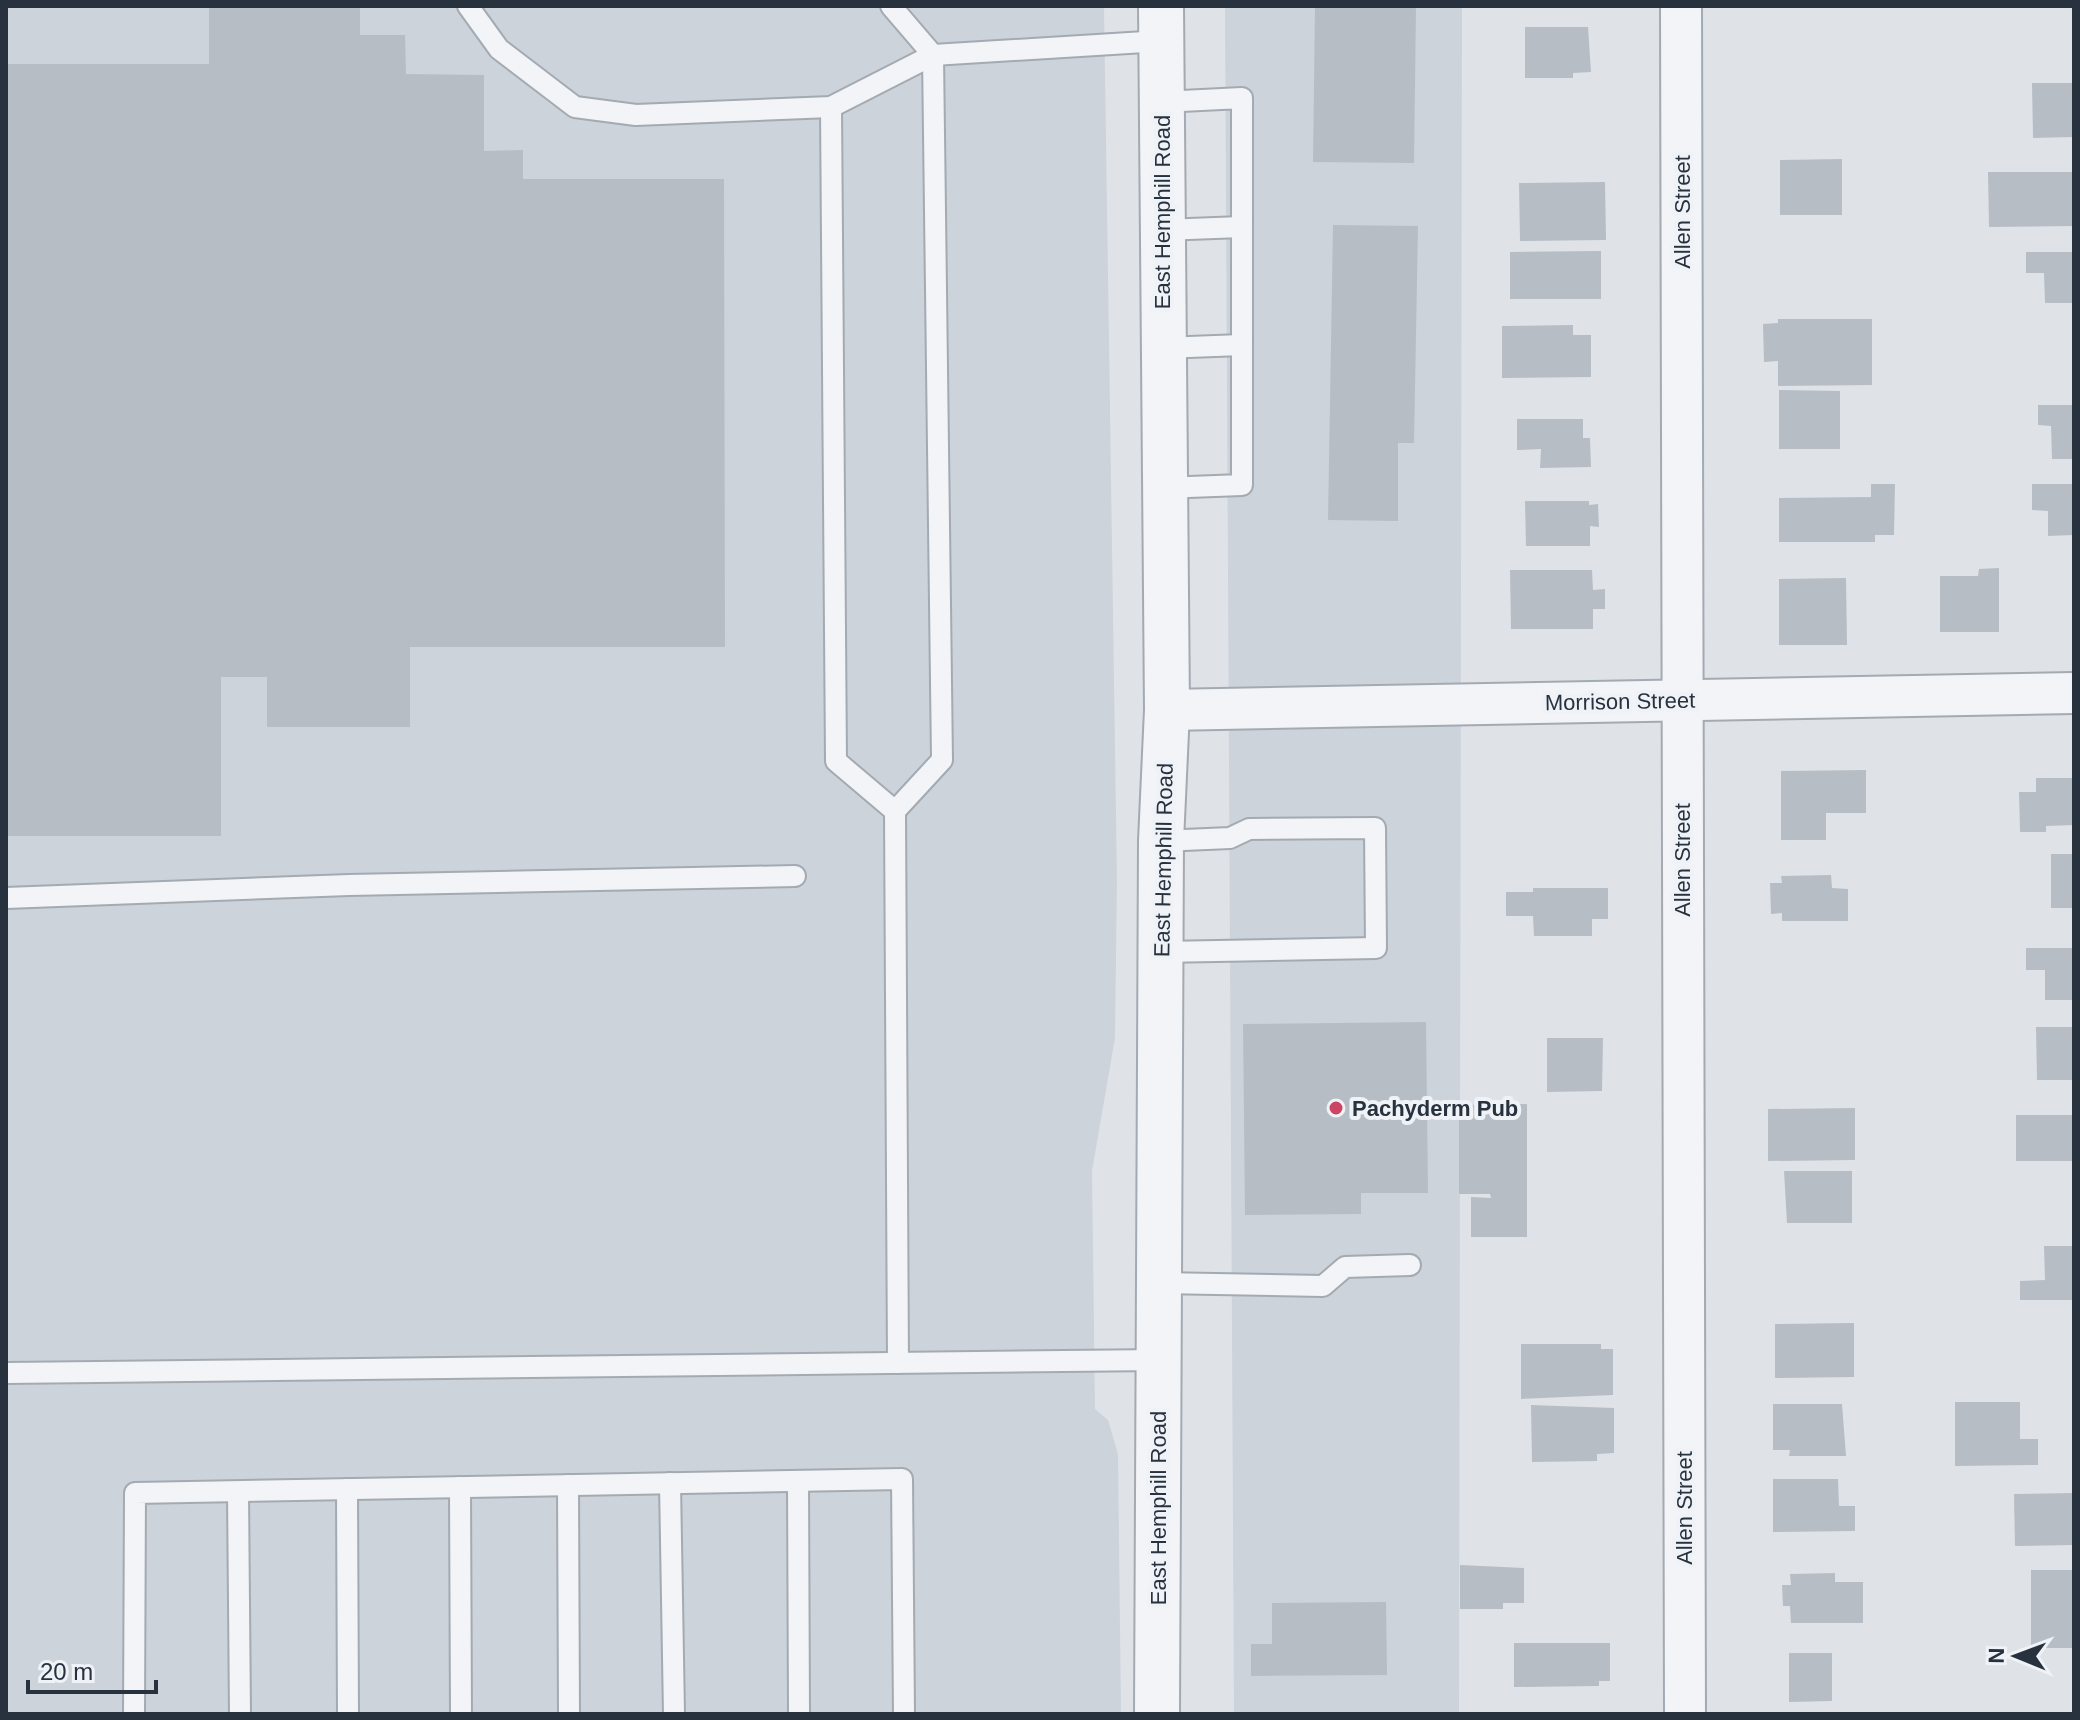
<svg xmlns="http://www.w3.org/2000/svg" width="2080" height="1720" viewBox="0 0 2080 1720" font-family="Helvetica,sans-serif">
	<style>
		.built { fill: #cdd3da }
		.building { fill: #b7bdc5 }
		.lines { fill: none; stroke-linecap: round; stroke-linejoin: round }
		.service-casing { stroke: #a4aab2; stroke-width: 24 }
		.minor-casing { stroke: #a4aab2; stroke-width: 44 }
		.tertiary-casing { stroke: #a4aab2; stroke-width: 48 }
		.service { stroke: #f2f4f7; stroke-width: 20 }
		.minor { stroke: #f2f4f7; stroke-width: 40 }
		.tertiary { stroke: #f2f4f7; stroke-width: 44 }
		.poi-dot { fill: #cb4664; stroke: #eff2f6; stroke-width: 3 }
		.labels { text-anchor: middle; stroke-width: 8; stroke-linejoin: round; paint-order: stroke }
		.street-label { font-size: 22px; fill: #28323f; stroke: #eff2f6 }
		.poi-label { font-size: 22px; font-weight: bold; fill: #28323f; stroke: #eff2f6; text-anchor: start }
	</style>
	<rect width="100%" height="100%" fill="#dfe3e8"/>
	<!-- built -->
	<g class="built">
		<path d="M6 6H1104L1117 882 1115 1038 1092 1171 1095 1409 1108 1420 1118 1454 1121 1714H6Z"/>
		<path d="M1225 6H1462L1459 1714H1234Z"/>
	</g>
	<!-- building -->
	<g class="building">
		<path d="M209 6H360V35H405L406 74 484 75V151L523 150V179H724L725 647H410V727H267V677H221V836H6V64H209Z"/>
		<path d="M1315 6H1416L1414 163 1313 162Z"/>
		<path d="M1525 27H1588L1591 72 1573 73V78H1525Z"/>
		<path d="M2032 83H2074V137L2033 138Z"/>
		<path d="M1842 159V215H1780V160Z"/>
		<path d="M1988 172H2074V226L1989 227Z"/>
		<path d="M1605 182 1606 240 1520 241 1519 183Z"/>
		<path d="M1333 225 1418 226 1414 443H1398V521L1328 520Z"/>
		<path d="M1601 251V299H1510V252Z"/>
		<path d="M2026 252H2074V303H2045L2044 273H2026Z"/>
		<path d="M1778 319H1872V385L1778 386V361L1764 362 1763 324 1778 323Z"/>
		<path d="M1573 325V335H1591V377L1502 378V326Z"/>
		<path d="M1779 390 1840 391V449H1779Z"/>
		<path d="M2038 405H2074V459H2052L2051 426 2038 425Z"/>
		<path d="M1517 419H1583V438H1590L1591 467 1540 468 1541 449 1517 450Z"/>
		<path d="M1871 484H1895L1894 535H1875V542H1779V498L1871 497Z"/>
		<path d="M2032 484H2074V535L2048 536V511L2032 510Z"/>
		<path d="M1525 501H1589V505L1598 504 1599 527 1590 526V546H1526Z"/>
		<path d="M1999 568V632H1940V576H1978L1979 569Z"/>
		<path d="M1510 570H1592L1593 590 1605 589V609H1593V629H1511Z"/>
		<path d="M1846 578 1847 645H1779V579Z"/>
		<path d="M1866 770V813H1826V840H1781V771Z"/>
		<path d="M2036 778H2074V825L2046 826V832H2020L2019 792H2036Z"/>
		<rect x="2051" y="854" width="23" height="54"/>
		<path d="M1831 875 1832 888 1848 889V921H1782V913L1771 914 1770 883H1782L1781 876Z"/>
		<path d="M1533 888H1608V919H1592V936H1534L1533 916H1506V892H1533Z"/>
		<path d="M2026 948H2074V1000H2045V970H2026Z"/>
		<path d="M1426 1022 1428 1193H1361V1214L1245 1215 1243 1024Z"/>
		<path d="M2036 1027H2074V1080H2037Z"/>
		<path d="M1547 1038H1603L1602 1091 1547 1092Z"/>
		<path d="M1527 1104V1237H1471V1197L1491 1198 1490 1194H1459V1105Z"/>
		<path d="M1855 1108V1160L1768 1161V1109Z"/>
		<rect x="2016" y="1115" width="58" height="46"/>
		<path d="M1784 1171H1852V1223H1787Z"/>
		<path d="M2044 1246H2074V1300H2020V1281L2045 1280Z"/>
		<path d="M1854 1323V1377L1775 1378V1324Z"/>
		<path d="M1521 1344H1601V1349H1613V1395L1521 1399Z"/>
		<path d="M1955 1402H2020V1439H2038V1465L1955 1466Z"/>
		<path d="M1773 1404H1842L1846 1456H1789L1790 1450H1773Z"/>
		<path d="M1531 1405 1614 1408V1453L1597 1454V1461L1532 1462Z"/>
		<path d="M1773 1479H1838L1839 1506H1855V1531L1773 1532Z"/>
		<path d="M2074 1493V1545L2015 1546 2014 1494Z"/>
		<path d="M1460 1565 1524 1568V1603H1503V1609H1460Z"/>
		<rect x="2031" y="1570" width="43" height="78"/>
		<path d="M1835 1573V1582H1863V1623H1791L1790 1606H1783L1782 1585H1791L1790 1574Z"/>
		<path d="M1386 1602 1387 1675 1251 1676V1644H1272V1603Z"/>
		<path d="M1514 1643H1610V1681H1599V1686L1514 1687Z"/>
		<path d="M1789 1653H1832V1701L1789 1702Z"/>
	</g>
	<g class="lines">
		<defs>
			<g id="service">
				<path d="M468 6 499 49 575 107 636 115 831 107 933 55 1161 41"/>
				<path d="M891 6 933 55 942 760 895 811 898 1363"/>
				<path d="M1161 102 1242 98V485L1162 488"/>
				<path d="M831 107 836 761 895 811"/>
				<path d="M1162 230 1242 227"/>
				<path d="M1162 348 1242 345"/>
				<path d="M1161 841 1230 838 1249 829 1375 828 1376 948 1161 952"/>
				<path d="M6 898 349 885 795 876"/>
				<path d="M1159 1283 1323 1286 1345 1267 1410 1265"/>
				<path d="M6 1373 1159 1360"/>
				<path d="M798 1481 799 1714"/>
				<path d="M670 1483 674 1714"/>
				<path d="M568 1485 569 1714"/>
				<path d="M460 1487 461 1714"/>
				<path d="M347 1489 348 1714"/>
				<path d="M238 1492 240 1714"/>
				<path d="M134 1714 135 1493 902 1479 904 1714"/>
			</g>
			<g id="minor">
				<path d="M1681 6 1685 1714"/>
				<path d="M1167 710 2074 693"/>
			</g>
			<path id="tertiary" d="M1157 1714 1161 841 1167 710 1161 6"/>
		</defs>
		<!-- service casing -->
		<use href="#service" class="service-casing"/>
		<!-- minor casing -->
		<use href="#minor" class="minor-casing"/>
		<!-- tertiary casing -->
		<use href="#tertiary" class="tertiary-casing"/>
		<!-- service -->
		<use href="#service" class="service"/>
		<!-- minor -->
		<use href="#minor" class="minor"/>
		<!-- tertiary -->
		<use href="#tertiary" class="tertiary"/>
	</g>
	<!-- markers -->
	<circle class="poi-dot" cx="1336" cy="1108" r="8"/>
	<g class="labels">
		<!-- street labels -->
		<g class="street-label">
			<text transform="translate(1162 212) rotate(-90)" y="8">East Hemphill Road</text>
			<text transform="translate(1682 212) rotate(-90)" y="8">Allen Street</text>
			<text transform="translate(1620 701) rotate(-1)" y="8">Morrison Street</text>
			<text transform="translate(1163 860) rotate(-89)" y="8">East Hemphill Road</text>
			<text transform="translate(1682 860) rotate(-90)" y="8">Allen Street</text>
			<text transform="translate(1158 1508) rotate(-90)" y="8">East Hemphill Road</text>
			<text transform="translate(1684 1508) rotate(-90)" y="8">Allen Street</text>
		</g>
		<!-- poi labels -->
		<g class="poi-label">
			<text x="1352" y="1116">Pachyderm Pub</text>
		</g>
	</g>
	<!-- border -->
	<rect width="2080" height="1720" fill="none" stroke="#28323f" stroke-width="16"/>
	<!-- north arrow -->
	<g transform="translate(2016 1656) rotate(271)" stroke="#eff2f6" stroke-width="6" paint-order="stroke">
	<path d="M0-6L14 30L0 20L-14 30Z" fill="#28323f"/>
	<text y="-12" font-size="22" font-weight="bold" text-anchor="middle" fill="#28323f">N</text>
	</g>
	<!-- scale -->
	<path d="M28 1680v12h128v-12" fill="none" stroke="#28323f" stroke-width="4"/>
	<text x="40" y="1680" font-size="24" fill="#28323f" stroke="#eff2f6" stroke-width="6" paint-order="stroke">20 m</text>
</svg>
